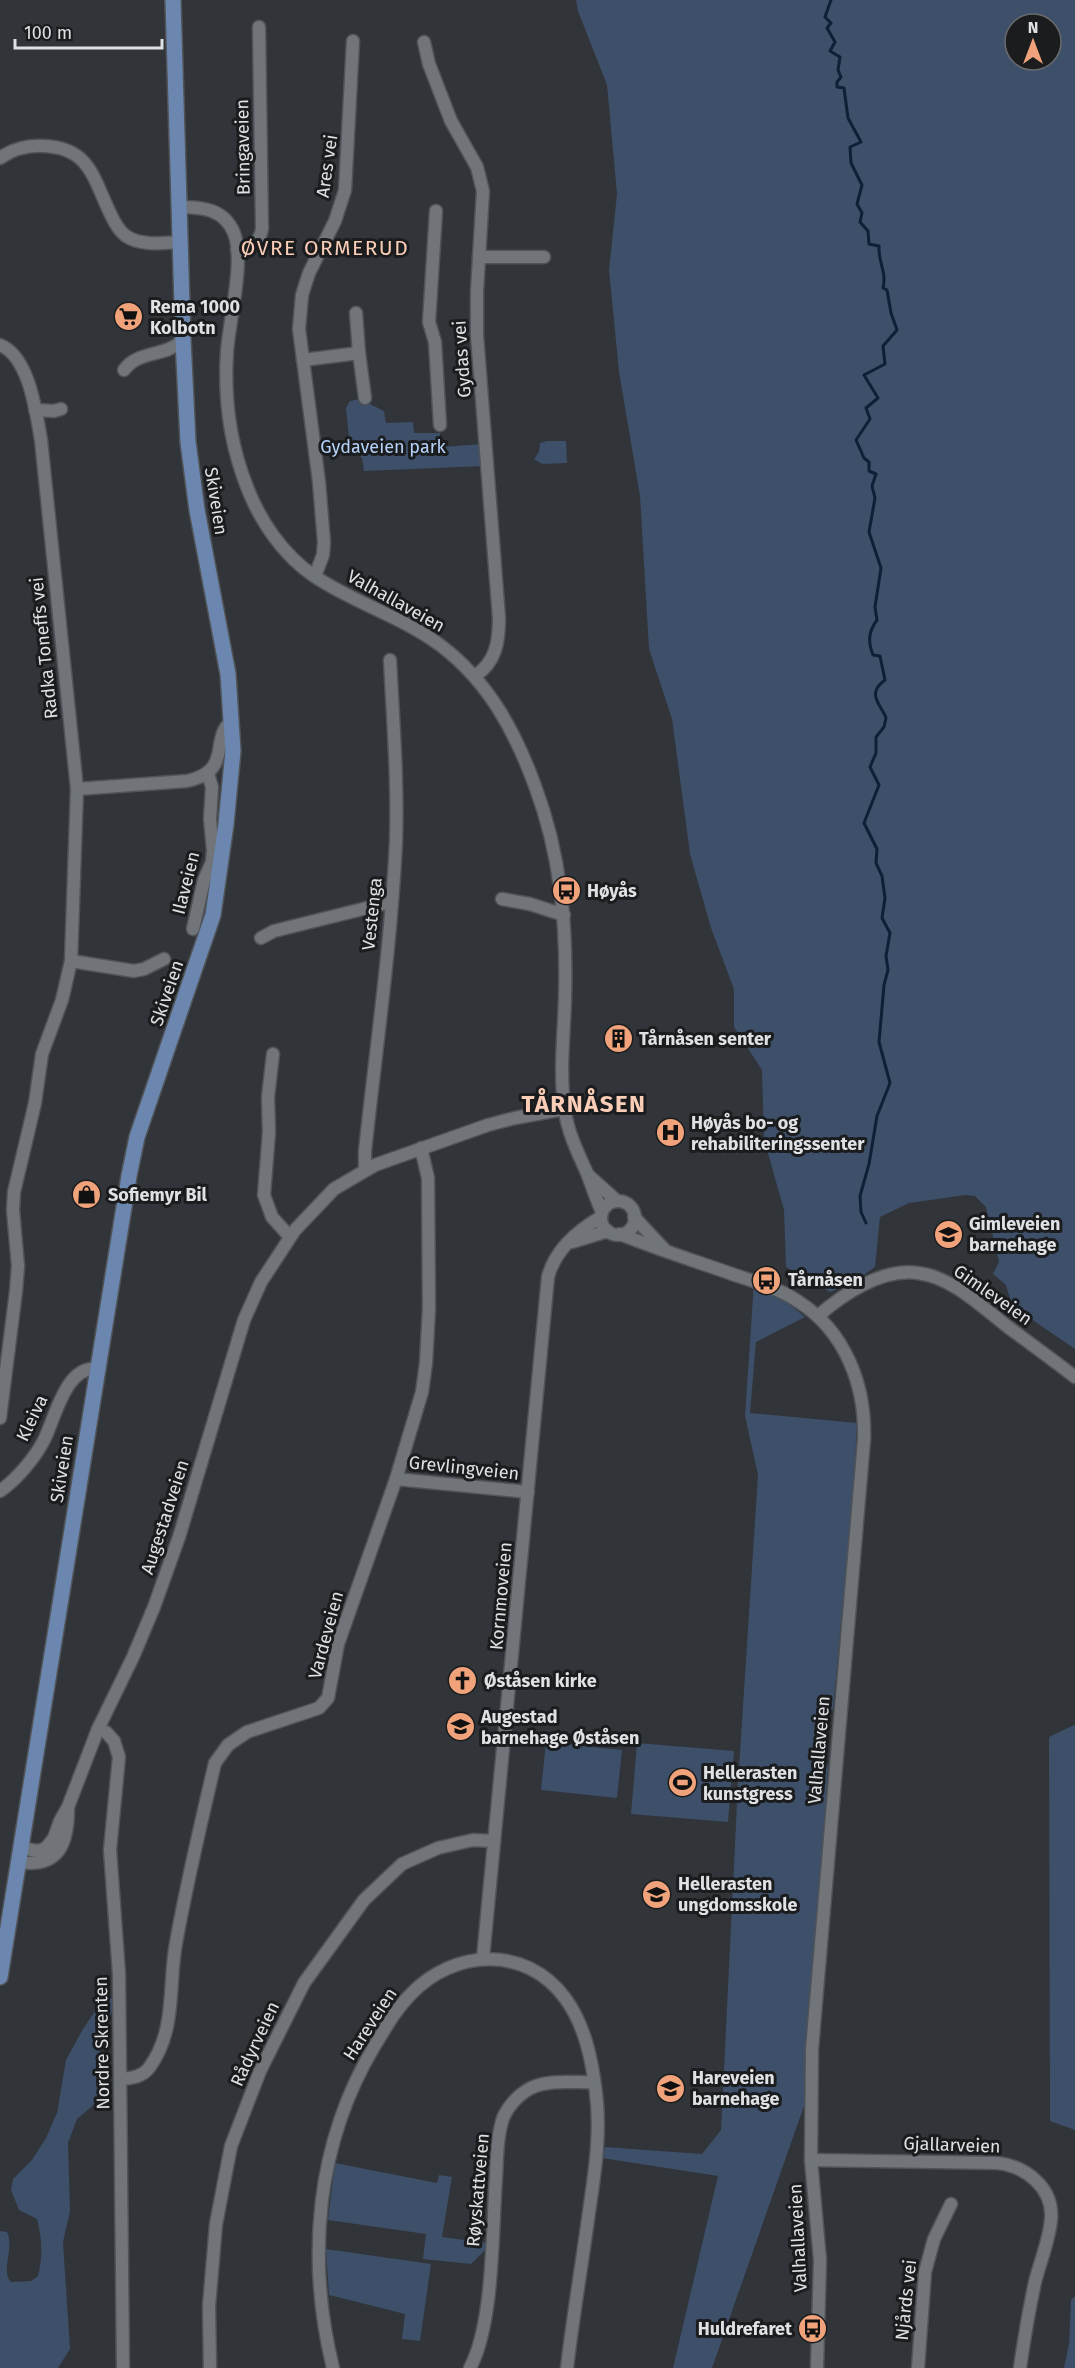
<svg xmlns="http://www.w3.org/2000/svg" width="1075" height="2368" viewBox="0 0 1075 2368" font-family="'Fira Sans',sans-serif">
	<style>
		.green { fill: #3d4f69; fill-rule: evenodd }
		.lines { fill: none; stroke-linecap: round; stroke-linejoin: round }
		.stream { stroke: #0f1f36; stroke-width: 3 }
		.minor-casing { stroke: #505357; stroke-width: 15 }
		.major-casing { stroke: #505357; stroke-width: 18 }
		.minor { stroke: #71757a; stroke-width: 12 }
		.major { stroke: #6b87af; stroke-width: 15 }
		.labels { text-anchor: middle; stroke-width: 6; stroke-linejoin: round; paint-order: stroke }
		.street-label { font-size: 18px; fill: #dfe1e4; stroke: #1a1c1e }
		.poi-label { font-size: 18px; font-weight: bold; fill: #dfe1e4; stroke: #1a1c1e; text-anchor: start }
		.park-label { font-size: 18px; fill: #b6d2fa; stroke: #1a1c1e }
		.quarter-label { font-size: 21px; letter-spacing: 1.5px; fill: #facdb6; stroke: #1a1c1e }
		.district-label { font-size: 24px; font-weight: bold; letter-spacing: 1.5px; fill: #facdb6; stroke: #1a1c1e }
	</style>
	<rect width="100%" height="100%" fill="#313439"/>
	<!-- green -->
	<g class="green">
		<path d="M576 0H1075V1349L1012 1306 1006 1285 993 1274 999 1262 986 1207 975 1196 966 1195 909 1203 880 1217 875 1267 854 1282 830 1292 786 1267 784 1210 764 1139 762 1070 734 1027V989L711 928 690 854 672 719 649 649 640 496 619 372 609 270 617 194 607 85 578 11ZM1015 24H1051V60H1015Z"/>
		<path d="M360 399 384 411 386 423 413 422 414 433H440L441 447 483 444 484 466 364 471 362 458 350 448 346 408 350 401Z"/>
		<path d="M547 441H566L567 463 542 464 534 459 539 452 540 443Z"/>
		<path d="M754 1282 779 1296 805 1317 756 1342 750 1413 857 1423 854 1482 833 1709 826 1721 823 1751 828 1767 826 1802 807 2040 804 2106 712 2368H673L718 2176 602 2158 605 2147 702 2154 721 2130 738 1783 758 1475 745 1416Z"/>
		<path d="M1074 1725 1075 1726V2130L1050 2121 1049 1737Z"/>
		<path d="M546 1742 622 1750 617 1798 541 1790Z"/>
		<path d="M637 1743 734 1751 728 1822 631 1814Z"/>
		<path d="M104 1998H113L114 2006 99 2044 106 2080 103 2097 77 2119 68 2143 70 2211 63 2242 70 2349 58 2368H0V2231L7 2232C15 2248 0 2271 11 2282L31 2281 38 2276C43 2257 42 2238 37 2219L19 2210 11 2190 13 2179 32 2160 46 2138 57 2113 66 2060 83 2029Z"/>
		<path d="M335 2163 437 2183 439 2175 452 2177 442 2237 487 2243 486 2249 471 2264 423 2259 426 2234 328 2220Z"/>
		<path d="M326 2249 431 2264 420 2341 402 2339 405 2314 329 2295Z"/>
		<path d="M1075 2296V2368H1064L1069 2344 1071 2300Z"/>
	</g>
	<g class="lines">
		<!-- stream -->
		<path class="stream" d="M831 0 825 17 831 23 827 28 835 42 830 51 840 57 838 70 841 77 837 82V87L844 88 848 118 861 142 850 147 851 163 862 185 857 204 862 213 860 222 868 231 869 244 879 246C878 262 887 273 883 288L887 290 891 313 897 330 883 346 885 364 864 375 878 398 866 408 870 419 856 440 864 458 869 462V471L876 474 872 486 875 498 869 532 881 568 875 607 877 620C868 632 868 642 873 655L880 656 885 680C865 694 882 706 886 718L884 727 876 737V753L870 767 879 785 864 823 877 849 876 863 882 876 885 898 882 918 890 933 886 956 888 970 884 985 879 1042 890 1083 877 1116 869 1164 860 1196 861 1212 866 1223"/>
		<defs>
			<g id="minor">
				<path d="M424 42 429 64 451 121 477 167 483 191 477 291V335L499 618C499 642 496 662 475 676"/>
				<path d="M0 158C13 149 27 145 44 146 90 148 93 178 110 213 114 222 118 230 126 236 140 246 163 243 180 242"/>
				<path d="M179 207C203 207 224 209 234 233 245 261 229 321 227 352 224 398 230 444 247 487 260 521 283 555 314 576 354 603 401 616 440 645 488 681 515 731 535 786 561 855 567 925 565 998 564 1035 559 1074 565 1111 568 1133 578 1153 587 1173 592 1186 596 1199 602 1212"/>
				<path d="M436 211 429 322 435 342 440 425"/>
				<path d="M237 250C251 248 259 245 262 229L259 27"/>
				<path d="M479 257H544"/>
				<path d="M0 345C29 356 36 412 41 440L77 789 71 961 62 1000 42 1054 35 1103 14 1192 13 1210 18 1266 16 1291 0 1418"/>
				<path d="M359 353 365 398"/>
				<path d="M303 360 359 353 356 313"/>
				<path d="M124 370C139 349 167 358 183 339"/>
				<path d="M35 410 54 411 61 409"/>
				<path d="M315 576 323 555 324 542 319 482 299 329 302 295 309 273 335 221 345 190 353 41"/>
				<path d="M77 789 187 781C234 771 209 738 232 721"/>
				<path d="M502 899 530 904 564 915"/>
				<path d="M193 929 204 880 212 862 213 850 210 819 212 787 208 774"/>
				<path d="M261 938 274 931 391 902"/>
				<path d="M71 961 134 971 144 969 164 959"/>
				<path d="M273 1054 268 1097 269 1132 264 1195 272 1217 290 1237"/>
				<path d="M365 1170V1151C376 1049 391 945 396 842 398 781 393 720 390 660"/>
				<path d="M588 1175 617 1201"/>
				<circle cx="618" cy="1218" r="17"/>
				<path d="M634 1217 664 1249"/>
				<path d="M620 1234C657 1249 695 1261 732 1274 755 1282 779 1288 799 1302 846 1332 866 1387 864 1440L812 2049 811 2160 820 2260 817 2368"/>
				<path d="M572 1242 608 1231"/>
				<path d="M818 1316C843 1294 882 1268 918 1273 952 1277 982 1307 1008 1327 1031 1344 1053 1360 1075 1377"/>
				<path d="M396 1479 528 1492"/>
				<path d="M0 1491C16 1480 34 1459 43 1442 55 1420 65 1365 97 1369"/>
				<path d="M98 1729 106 1732 114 1741 119 1757 110 1850 119 1974 123 2368"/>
				<path d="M20 1848 38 1851 46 1848 54 1838 60 1821 68 1807 98 1729 133 1657 154 1607 179 1537 244 1320 261 1282 295 1230 334 1189 375 1165 488 1125 515 1118 564 1109"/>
				<path d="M18 1862C58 1868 68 1845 68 1809"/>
				<path d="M483 1958 548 1277C555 1250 577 1231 601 1217"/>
				<path d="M121 2079C132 2078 142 2077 149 2068 177 2030 168 1985 176 1943 187 1882 201 1822 215 1763L228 1745 247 1732 319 1708 328 1698 338 1644 396 1479 422 1392 426 1363 429 1308 428 1178 421 1148"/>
				<path d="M811 2160 997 2163C1026 2166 1054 2188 1051 2220 1049 2241 1040 2262 1035 2282 1029 2310 1024 2339 1020 2368"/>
				<path d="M210 2368 209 2306 216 2224 231 2146 260 2071 304 1983 364 1900 402 1864 438 1848 473 1840 494 1841"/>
				<path d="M333 2368C306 2258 316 2143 375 2045 386 2027 396 2009 411 1994 454 1949 526 1945 565 1998 585 2025 592 2060 596 2093 601 2133 595 2172 589 2212 582 2264 573 2316 567 2368"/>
				<path d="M470 2368C494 2323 492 2230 496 2178 497 2158 497 2137 503 2118 508 2106 519 2094 531 2088 549 2079 575 2083 594 2082"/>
				<path d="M918 2368 925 2272 934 2239 951 2204"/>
			</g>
			<path id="major" d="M0 1977 129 1176 137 1137 213 915 226 824 233 751 228 674 197 510 188 442 183 339 173 0"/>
		</defs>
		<!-- minor casing -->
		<use href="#minor" class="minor-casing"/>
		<!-- major casing -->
		<use href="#major" class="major-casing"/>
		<!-- minor -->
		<use href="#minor" class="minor"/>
		<!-- major -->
		<use href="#major" class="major"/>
	</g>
	<!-- icons -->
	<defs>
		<symbol id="supermarket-disc" viewBox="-11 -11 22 22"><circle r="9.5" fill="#f0a27a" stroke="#1a1c1e"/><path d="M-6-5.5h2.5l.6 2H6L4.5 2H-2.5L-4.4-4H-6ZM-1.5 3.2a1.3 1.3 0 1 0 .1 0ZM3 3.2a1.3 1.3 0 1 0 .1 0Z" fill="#111"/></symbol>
		<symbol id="bus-disc" viewBox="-11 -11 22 22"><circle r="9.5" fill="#f0a27a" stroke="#1a1c1e"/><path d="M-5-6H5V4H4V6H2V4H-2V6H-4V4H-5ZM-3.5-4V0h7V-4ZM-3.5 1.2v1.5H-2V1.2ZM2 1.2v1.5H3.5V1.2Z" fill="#111"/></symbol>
		<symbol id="building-disc" viewBox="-11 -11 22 22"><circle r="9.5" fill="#f0a27a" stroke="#1a1c1e"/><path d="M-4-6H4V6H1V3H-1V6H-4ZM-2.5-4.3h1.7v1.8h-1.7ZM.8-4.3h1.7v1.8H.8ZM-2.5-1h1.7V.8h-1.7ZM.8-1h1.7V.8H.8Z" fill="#111"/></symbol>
		<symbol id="hospital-disc" viewBox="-11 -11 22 22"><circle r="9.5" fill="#f0a27a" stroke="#1a1c1e"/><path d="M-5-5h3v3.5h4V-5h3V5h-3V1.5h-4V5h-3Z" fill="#111"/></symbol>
		<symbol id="shop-disc" viewBox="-11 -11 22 22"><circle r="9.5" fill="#f0a27a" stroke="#1a1c1e"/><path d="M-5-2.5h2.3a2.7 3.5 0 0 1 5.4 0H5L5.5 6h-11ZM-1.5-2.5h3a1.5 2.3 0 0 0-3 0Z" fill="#111"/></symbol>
		<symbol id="school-disc" viewBox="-11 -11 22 22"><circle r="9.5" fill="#f0a27a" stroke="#1a1c1e"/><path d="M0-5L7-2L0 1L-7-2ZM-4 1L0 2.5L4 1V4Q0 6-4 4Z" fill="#111"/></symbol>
		<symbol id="church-disc" viewBox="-11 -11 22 22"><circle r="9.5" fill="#f0a27a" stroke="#1a1c1e"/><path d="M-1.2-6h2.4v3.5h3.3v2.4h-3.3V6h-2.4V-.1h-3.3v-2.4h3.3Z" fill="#111"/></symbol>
		<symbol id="stadium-disc" viewBox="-11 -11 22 22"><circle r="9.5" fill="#f0a27a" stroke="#1a1c1e"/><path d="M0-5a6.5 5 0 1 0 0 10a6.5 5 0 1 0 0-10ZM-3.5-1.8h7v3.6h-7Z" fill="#111"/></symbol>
	</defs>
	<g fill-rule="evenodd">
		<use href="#supermarket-disc" x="112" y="300" width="33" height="33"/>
		<use href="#bus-disc" x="550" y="874" width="33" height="33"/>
		<use href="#building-disc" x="602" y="1022" width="33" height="33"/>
		<use href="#hospital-disc" x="654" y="1116" width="33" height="33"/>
		<use href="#shop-disc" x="70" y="1178" width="33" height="33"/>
		<use href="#school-disc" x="932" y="1218" width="33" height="33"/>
		<use href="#bus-disc" x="750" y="1264" width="33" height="33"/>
		<use href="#church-disc" x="446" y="1664" width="33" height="33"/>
		<use href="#school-disc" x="444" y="1710" width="33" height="33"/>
		<use href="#stadium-disc" x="666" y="1766" width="33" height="33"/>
		<use href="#school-disc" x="640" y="1878" width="33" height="33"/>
		<use href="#school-disc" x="654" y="2072" width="33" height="33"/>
		<use href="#bus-disc" x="796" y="2312" width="33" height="33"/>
	</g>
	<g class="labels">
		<!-- street labels -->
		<g class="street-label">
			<text transform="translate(243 147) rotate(-91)" y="6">Bringaveien</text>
			<text transform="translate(327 166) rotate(-82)" y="6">Ares vei</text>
			<text transform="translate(462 359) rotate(-94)" y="6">Gydas vei</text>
			<text transform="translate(216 501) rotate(81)" y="6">Skiveien</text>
			<text transform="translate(396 601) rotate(29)" y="6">Valhallaveien</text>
			<text transform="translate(44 648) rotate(-96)" y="6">Radka Toneffs vei</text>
			<text transform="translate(186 883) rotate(-76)" y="6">Ilaveien</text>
			<text transform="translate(372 914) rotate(-84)" y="6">Vestenga</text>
			<text transform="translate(167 993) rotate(-71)" y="6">Skiveien</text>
			<text transform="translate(993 1295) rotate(35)" y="6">Gimleveien</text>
			<text transform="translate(32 1418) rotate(-64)" y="6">Kleiva</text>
			<text transform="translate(464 1468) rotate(6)" y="6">Grevlingveien</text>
			<text transform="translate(62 1469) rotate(-81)" y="6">Skiveien</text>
			<text transform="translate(165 1517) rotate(-72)" y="6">Augestadveien</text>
			<text transform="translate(501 1596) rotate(-85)" y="6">Kornmoveien</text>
			<text transform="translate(326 1635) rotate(-75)" y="6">Vardeveien</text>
			<text transform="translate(819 1750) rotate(-85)" y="6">Valhallaveien</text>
			<text transform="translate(370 2024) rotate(-57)" y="6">Hareveien</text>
			<text transform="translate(102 2043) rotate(-91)" y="6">Nordre Skrenten</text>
			<text transform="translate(255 2044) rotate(-65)" y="6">Rådyrveien</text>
			<text transform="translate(952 2145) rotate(2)" y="6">Gjallarveien</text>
			<text transform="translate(478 2190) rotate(-85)" y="6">Røyskattveien</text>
			<text transform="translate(798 2238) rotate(-93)" y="6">Valhallaveien</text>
			<text transform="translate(906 2300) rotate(-84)" y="6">Njårds vei</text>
		</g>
		<!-- poi labels -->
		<g class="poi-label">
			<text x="150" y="313">Rema 1000<tspan x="150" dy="21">Kolbotn</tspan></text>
			<text x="587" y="897">Høyås</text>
			<text x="639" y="1045">Tårnåsen senter</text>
			<text x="691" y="1129">Høyås bo- og<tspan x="691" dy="21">rehabiliteringssenter</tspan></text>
			<text x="108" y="1201">Sofiemyr Bil</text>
			<text x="969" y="1230">Gimleveien<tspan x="969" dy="21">barnehage</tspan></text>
			<text x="788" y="1286">Tårnåsen</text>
			<text x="484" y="1687">Øståsen kirke</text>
			<text x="481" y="1723">Augestad<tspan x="481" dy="21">barnehage Øståsen</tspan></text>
			<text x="703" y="1779">Hellerasten<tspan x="703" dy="21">kunstgress</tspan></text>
			<text x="678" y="1890">Hellerasten<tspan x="678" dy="21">ungdomsskole</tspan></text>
			<text x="692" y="2084">Hareveien<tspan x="692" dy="21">barnehage</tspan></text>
			<text x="792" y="2335" text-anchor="end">Huldrefaret</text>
		</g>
		<!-- park labels -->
		<g class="park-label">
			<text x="383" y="453">Gydaveien park</text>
		</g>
		<!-- quarter labels -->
		<g class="quarter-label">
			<text x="325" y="255">ØVRE ORMERUD</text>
		</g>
		<!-- district labels -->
		<g class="district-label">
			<text x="584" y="1112">TÅRNÅSEN</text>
		</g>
	</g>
	<!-- north arrow -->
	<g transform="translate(1033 42)"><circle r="28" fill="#1a1c1e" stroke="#696b6d" stroke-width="1.5"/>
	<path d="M0-4.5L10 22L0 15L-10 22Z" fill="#f0a27a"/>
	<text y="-9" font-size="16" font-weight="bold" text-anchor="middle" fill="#dfe1e4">N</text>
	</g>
	<!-- scale -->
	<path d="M15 39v9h147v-9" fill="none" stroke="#dfe1e4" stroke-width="3"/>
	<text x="24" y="39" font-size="18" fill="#dfe1e4" stroke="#1a1c1e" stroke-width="4.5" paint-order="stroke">100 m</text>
</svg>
